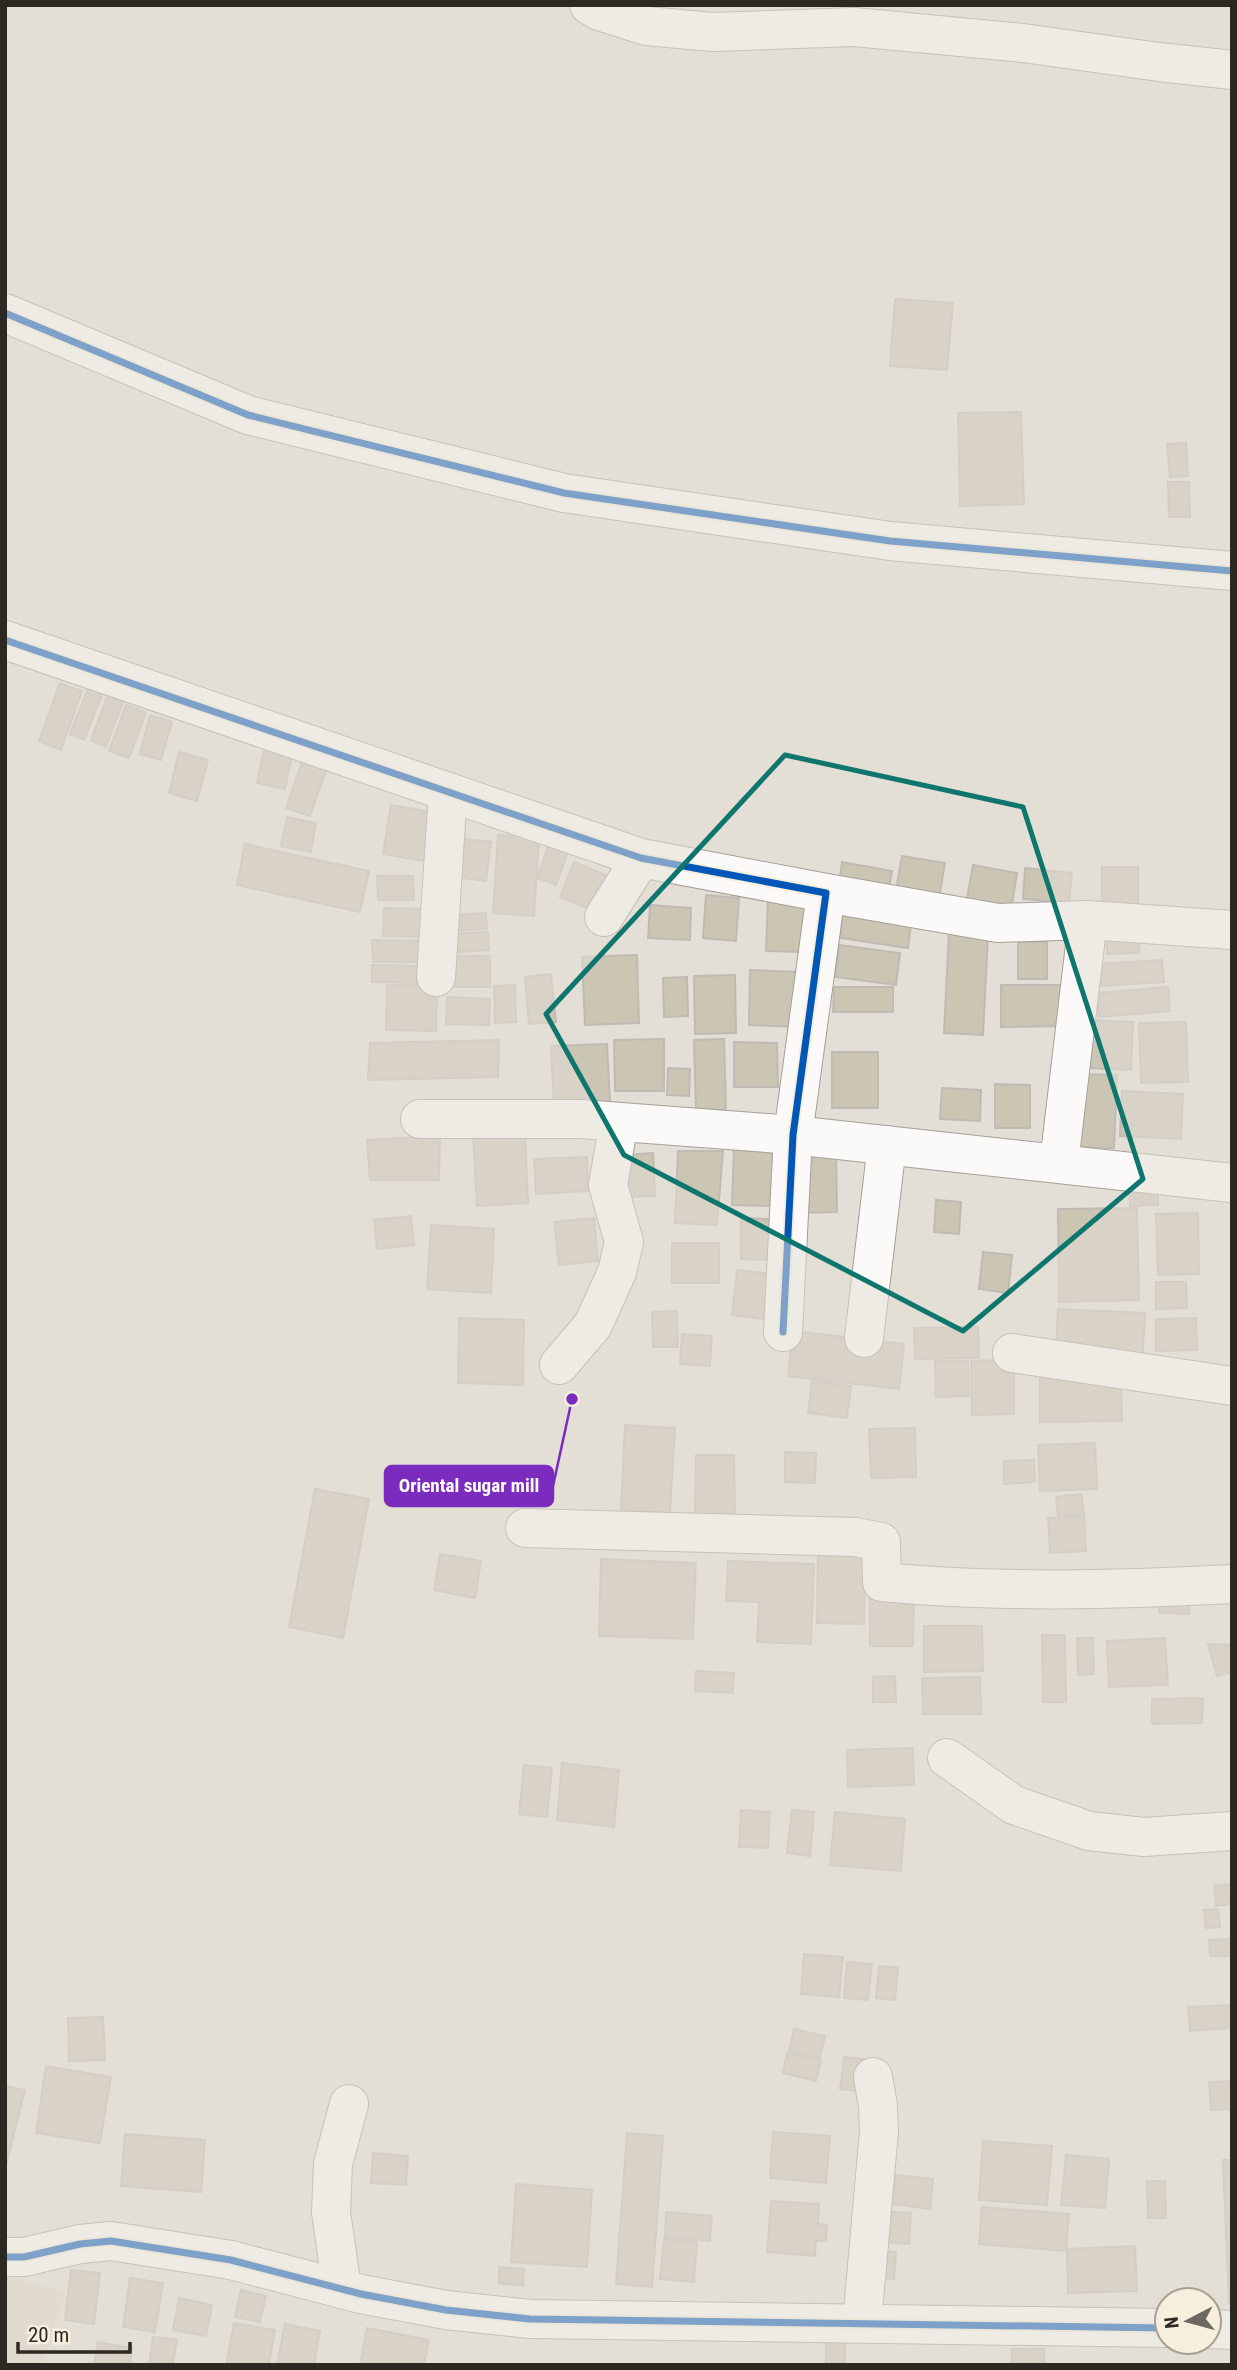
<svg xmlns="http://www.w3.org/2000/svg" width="1237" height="2370" viewBox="0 0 1237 2370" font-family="'Roboto Condensed',sans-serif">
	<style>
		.built { fill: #ded6c6 }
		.building { fill: #cbc5b3; stroke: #bfbbb4; stroke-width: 2 }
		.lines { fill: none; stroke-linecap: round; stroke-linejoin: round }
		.minor-casing { stroke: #a3a098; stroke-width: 40 }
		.minor { stroke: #fbfaf9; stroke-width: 38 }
		.cycleway-casing { stroke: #f6efdd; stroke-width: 11 }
		.cycleway { stroke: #0057b8; stroke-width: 7 }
		.marked { fill: none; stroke: #0f766e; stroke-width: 5; stroke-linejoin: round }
		.leader { fill: none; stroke: #7b2cbf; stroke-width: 2.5 }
		.callout-dot { fill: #7b2cbf; stroke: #f6efdd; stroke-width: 2.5 }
		.callout { fill: #7b2cbf; stroke: #7b2cbf; stroke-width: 2.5 }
		.callout-label { font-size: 19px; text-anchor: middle; font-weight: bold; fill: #fff }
	</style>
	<rect width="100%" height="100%" fill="#e3dfd6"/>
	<!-- built -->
	<path class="built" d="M5 2276 66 2293 42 2365H5Z"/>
	<!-- building -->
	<g class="building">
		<path d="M895 299 953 303 947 370 890 366Z"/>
		<path d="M1021 412 1024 504 960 506 958 413Z"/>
		<path d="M1186 443 1188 476 1170 477 1167 444Z"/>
		<path d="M1168 482H1189L1190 517H1169Z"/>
		<path d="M60 683 82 691 61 750 39 741Z"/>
		<path d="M89 686 103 692 84 740 70 734Z"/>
		<path d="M110 688 126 694 106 747 91 741Z"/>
		<path d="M126 705 146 712 129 758 109 751Z"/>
		<path d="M150 715 172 722 161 760 140 754Z"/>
		<path d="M266 740 292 755 285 789 257 783Z"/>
		<path d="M306 751 330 759 310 816 286 808Z"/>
		<path d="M179 752 208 760 197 801 169 793Z"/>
		<path d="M391 805 438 813 430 862 383 854Z"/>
		<path d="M287 817 316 823 311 852 281 846Z"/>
		<path d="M498 835 539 838 534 916 493 913Z"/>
		<path d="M454 838 491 842 486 881 449 876Z"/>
		<path d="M550 842 569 849 556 885 537 878Z"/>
		<path d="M245 844 369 871 360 912 237 885Z"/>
		<path d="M902 856 945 863 938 904 895 896Z"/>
		<path d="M574 862 606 875 592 910 560 897Z"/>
		<path d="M842 862 892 871 888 894 839 885Z"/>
		<path d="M973 865 1017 873 1010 917 965 909Z"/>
		<rect x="1102" y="867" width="36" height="47"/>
		<path d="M1025 868 1072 873 1069 903 1023 899Z"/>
		<path d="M377 876H413L414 900H378Z"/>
		<path d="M706 895 739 898 736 941 703 938Z"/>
		<path d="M768 898 808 899 806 952 766 951Z"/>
		<path d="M650 905 691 908 690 940 648 938Z"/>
		<path d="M844 906 912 916 908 948 840 938Z"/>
		<path d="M384 908 428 909V937L383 936Z"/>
		<path d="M486 913 487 929 449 931 448 915Z"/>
		<path d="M1139 928V953L1107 954 1106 929Z"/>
		<path d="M488 932 489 950 446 953 445 934Z"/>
		<path d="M949 932 988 934 983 1035 944 1033Z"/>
		<path d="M372 940 428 941 427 962H373Z"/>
		<rect x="1018" y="942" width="29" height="37"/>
		<path d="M839 945 900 953 896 985 835 977Z"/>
		<path d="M637 955 639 1023 585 1025 582 957Z"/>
		<rect x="442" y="956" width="48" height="31"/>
		<path d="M1162 960 1164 982 1102 986 1100 964Z"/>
		<path d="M372 965 429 966 428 983 372 982Z"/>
		<path d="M750 970 798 972 797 1027 749 1025Z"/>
		<path d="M551 974 556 1022 529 1024 525 977Z"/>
		<path d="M735 975 736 1033 695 1034 694 976Z"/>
		<path d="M687 977 688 1016 664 1017 663 978Z"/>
		<path d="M387 985H437L436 1031 386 1030Z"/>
		<path d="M515 985 516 1022 495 1023 494 986Z"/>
		<path d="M1001 985H1065V1026L1001 1027Z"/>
		<path d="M834 987H893V1012H833Z"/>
		<path d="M1168 987 1170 1011 1099 1017 1097 993Z"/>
		<path d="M447 997 490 999 489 1025 446 1024Z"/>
		<path d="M1092 1020 1133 1022 1131 1070 1090 1068Z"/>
		<path d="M1186 1022 1188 1082 1141 1083 1139 1023Z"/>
		<path d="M664 1039V1091H615L614 1040Z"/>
		<path d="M724 1039 726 1110H696L694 1040Z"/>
		<path d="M499 1040 498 1077 368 1080 370 1043Z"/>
		<path d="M734 1042 777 1043 778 1087H734Z"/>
		<path d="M607 1044 610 1102 554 1105 551 1046Z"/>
		<rect x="832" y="1052" width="46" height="56"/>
		<path d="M668 1068 690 1069 689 1096 667 1095Z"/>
		<path d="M1080 1074 1117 1075 1114 1148 1076 1147Z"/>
		<path d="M995 1084 1030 1085V1128H995Z"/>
		<path d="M942 1088 981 1090 980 1121 940 1119Z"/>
		<path d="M1122 1091 1183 1094 1181 1139 1120 1136Z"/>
		<path d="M525 1133 528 1203 477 1206 473 1136Z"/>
		<path d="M440 1136 439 1180H370L367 1140Z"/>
		<path d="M734 1147 775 1148 774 1206 732 1205Z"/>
		<path d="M798 1148H836L837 1212 799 1213Z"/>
		<path d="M678 1151H723L717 1225 675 1223Z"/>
		<path d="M653 1153 655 1196 627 1197 624 1155Z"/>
		<path d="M587 1157 588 1191 536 1194 534 1159Z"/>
		<path d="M1158 1177V1205L1130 1206 1129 1178Z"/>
		<path d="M936 1200 961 1202 959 1234 934 1232Z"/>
		<path d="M1137 1208 1139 1300 1059 1302 1058 1209Z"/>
		<path d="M1198 1213 1199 1274 1158 1275 1156 1214Z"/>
		<path d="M411 1216 414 1245 377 1249 374 1220Z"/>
		<path d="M594 1218 598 1261 559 1265 554 1222Z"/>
		<path d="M741 1218 773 1219 771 1260 741 1259Z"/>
		<path d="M431 1225 494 1229 491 1293 427 1289Z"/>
		<rect x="672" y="1243" width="47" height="40"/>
		<path d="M983 1252 1012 1255 1008 1293 979 1289Z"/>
		<path d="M737 1270 774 1274 769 1320 732 1315Z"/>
		<path d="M1156 1282H1186L1187 1308 1156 1309Z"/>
		<path d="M1058 1309 1145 1313 1143 1353 1056 1349Z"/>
		<path d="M677 1311 678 1347H653L652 1312Z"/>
		<path d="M459 1318 524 1320 523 1385 458 1383Z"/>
		<path d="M1196 1318 1197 1350 1156 1351V1319Z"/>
		<path d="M978 1327 979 1358 915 1359 914 1328Z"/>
		<path d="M793 1331 904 1344 899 1389 788 1376Z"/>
		<path d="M682 1334 712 1336 710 1366 680 1364Z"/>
		<path d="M1014 1360V1414L972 1415 971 1361Z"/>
		<path d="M935 1361H968L969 1396 936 1397Z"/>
		<path d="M1121 1374 1122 1421 1040 1422V1375Z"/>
		<path d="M812 1381 851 1386 847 1418 808 1413Z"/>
		<path d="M625 1425 675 1428 670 1513 621 1510Z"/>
		<path d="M915 1428 916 1477 871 1478 869 1429Z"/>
		<path d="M1095 1443 1097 1489 1040 1491 1038 1445Z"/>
		<path d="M785 1452 816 1453 815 1483 785 1482Z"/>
		<path d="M696 1455H734L735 1516H695Z"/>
		<path d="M1034 1460 1035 1482 1004 1484V1461Z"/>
		<path d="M315 1489 369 1499 343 1638 289 1627Z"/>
		<path d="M1081 1494 1084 1514 1058 1516 1056 1497Z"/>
		<path d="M1084 1516 1086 1551 1050 1553 1048 1518Z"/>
		<path d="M818 1539 865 1540 864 1624 817 1623Z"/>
		<path d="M440 1554 481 1561 475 1598 434 1590Z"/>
		<path d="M601 1559 696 1563 693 1639 599 1636Z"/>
		<path d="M728 1561 814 1564 811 1644 757 1642 759 1602 726 1601Z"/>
		<path d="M1159 1597H1190L1189 1614 1159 1613Z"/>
		<path d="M870 1599H914L913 1646H870Z"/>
		<path d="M924 1626H982L983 1671 924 1672Z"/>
		<path d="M1042 1635H1065L1066 1702H1043Z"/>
		<path d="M1077 1638H1093L1094 1674 1078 1675Z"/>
		<path d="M1165 1638 1168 1685 1109 1687 1107 1641Z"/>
		<path d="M1208 1644 1232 1645V1672L1217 1676Z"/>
		<path d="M696 1671 734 1673 733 1693 695 1691Z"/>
		<path d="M895 1676 896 1702H873V1677Z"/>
		<path d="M980 1677 981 1714H923L922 1678Z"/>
		<path d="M1203 1698 1202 1723 1152 1724V1699Z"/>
		<path d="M913 1748 914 1785 848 1787 847 1750Z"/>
		<path d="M562 1763 619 1770 614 1827 557 1820Z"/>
		<path d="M524 1765 552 1768 547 1817 519 1814Z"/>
		<path d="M741 1810 770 1812 768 1848 739 1847Z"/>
		<path d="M792 1810 814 1812 810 1856 787 1853Z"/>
		<path d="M835 1812 905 1819 901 1871 830 1865Z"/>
		<path d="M1232 1884V1904L1216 1906 1214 1886Z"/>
		<path d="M1218 1909 1220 1927 1206 1928 1204 1910Z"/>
		<path d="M1232 1939V1956H1210L1209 1940Z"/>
		<path d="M804 1954 843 1957 839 1997 801 1994Z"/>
		<path d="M847 1962 872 1964 868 2000 844 1998Z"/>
		<path d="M879 1966 898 1968 895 2000 876 1998Z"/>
		<path d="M1231 2005 1232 2028 1190 2031 1188 2007Z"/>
		<path d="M103 2017 105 2060 69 2061 68 2018Z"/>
		<path d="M794 2029 825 2036 820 2058 789 2051Z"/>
		<path d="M787 2053 821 2060 816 2081 783 2073Z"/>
		<path d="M844 2057 870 2060 866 2092 840 2089Z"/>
		<path d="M46 2066 111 2077 100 2143 36 2133Z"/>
		<path d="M1232 2081V2109L1211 2110 1209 2082Z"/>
		<path d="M5 2086 25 2090 5 2170Z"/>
		<path d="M773 2132 830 2136 826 2183 770 2178Z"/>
		<path d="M627 2133 663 2136 652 2287 616 2284Z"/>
		<path d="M125 2134 205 2140 201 2192 121 2186Z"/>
		<path d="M983 2141 1052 2146 1047 2205 979 2200Z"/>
		<path d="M373 2153 408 2156 406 2185 371 2183Z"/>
		<path d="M1066 2155 1109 2159 1105 2208 1061 2205Z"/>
		<path d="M1223 2160H1232V2303H1229Z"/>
		<path d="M896 2175 933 2179 930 2209 892 2204Z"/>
		<path d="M1147 2181H1165L1166 2218H1148Z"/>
		<path d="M516 2184 592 2190 587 2267 511 2262Z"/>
		<path d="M771 2201 819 2204 818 2224 827 2225 826 2241H816L815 2256 767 2252Z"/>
		<path d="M982 2207 1069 2214 1066 2251 979 2244Z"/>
		<path d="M876 2211 911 2213 909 2244 874 2241Z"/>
		<path d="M666 2212 712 2216 710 2241 665 2237Z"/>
		<path d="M664 2239 697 2242 694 2282 660 2279Z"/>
		<path d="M1135 2246 1137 2291 1068 2293 1067 2249Z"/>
		<path d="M874 2250 896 2252 894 2279 871 2277Z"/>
		<path d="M499 2267 524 2269 523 2286 499 2283Z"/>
		<path d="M71 2270 100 2273 94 2324 65 2320Z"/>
		<path d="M130 2278 163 2283 155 2332 123 2327Z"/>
		<path d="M241 2290 266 2296 260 2322 235 2317Z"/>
		<path d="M179 2298 212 2305 206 2336 173 2330Z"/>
		<path d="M234 2323 275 2330 269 2365H226Z"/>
		<path d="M285 2324 320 2331 314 2365H277Z"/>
		<path d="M367 2328 429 2340 424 2365H360Z"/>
		<path d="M153 2337 177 2340 173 2365H149Z"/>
		<path d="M98 2342 132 2348 130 2365H94Z"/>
		<rect x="826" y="2344" width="19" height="21"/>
		<rect x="1012" y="2349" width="32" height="16"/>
	</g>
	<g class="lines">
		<defs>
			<g id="minor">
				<path d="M589 5 599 11 646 26 713 32 854 27 1023 43 1159 62 1232 70"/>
				<path d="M5 313 248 415 564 493 890 541 1232 571"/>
				<path d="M5 640 641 858 826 893 793 1135 783 1332"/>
				<path d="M826 893 998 923 1088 920 1059 1163"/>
				<path d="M604 917 641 858"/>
				<path d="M1088 920 1232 930"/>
				<path d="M436 977 448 792"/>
				<path d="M420 1119H581L793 1135 1232 1183"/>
				<path d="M864 1338 887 1145"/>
				<path d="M1012 1353 1232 1386"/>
				<path d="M559 1365 593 1325 617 1272 624 1242 608 1185 619 1122"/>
				<path d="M525 1528 856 1537 881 1542 882 1582C998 1593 1115 1590 1232 1584"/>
				<path d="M947 1758 1014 1805 1089 1831 1144 1837 1232 1831"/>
				<path d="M5 2257H24L80 2244 111 2241 231 2260 361 2294 446 2310 530 2319 1167 2328"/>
				<path d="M342 2289 331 2212 333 2164 349 2104"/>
				<path d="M862 2323 879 2131 878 2106 873 2077"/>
				<path d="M1209 2329 1232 2330"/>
			</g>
		</defs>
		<!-- minor casing -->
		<use href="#minor" class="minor-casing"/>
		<!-- minor -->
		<use href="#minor" class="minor"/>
		<defs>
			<g id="cycleway">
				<path d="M5 313 248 415 564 493 890 541 1232 571"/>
				<path d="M5 640 641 858 826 893 793 1135 783 1332"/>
				<path d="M5 2257H24L80 2244 111 2241 231 2260 361 2294 446 2310 530 2319 1167 2328"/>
			</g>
		</defs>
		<!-- cycleway casing -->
		<use href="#cycleway" class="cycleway-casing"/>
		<!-- cycleway -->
		<use href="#cycleway" class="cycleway"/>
	</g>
	<!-- marked area -->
	<path d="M0 0H1237V2370H0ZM785 755 1023 807 1143 1179 963 1331 624 1155 546 1014Z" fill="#e3dfd6" fill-opacity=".55" fill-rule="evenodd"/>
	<path class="marked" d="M785 755 1023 807 1143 1179 963 1331 624 1155 546 1014Z"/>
	<!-- callouts -->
	<path class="leader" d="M572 1399L553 1486"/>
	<circle class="callout-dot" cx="572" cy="1399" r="7"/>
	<rect class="callout" x="385" y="1466" width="168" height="40" rx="7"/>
	<g class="callout-label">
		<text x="469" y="1492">Oriental sugar mill</text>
	</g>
	<!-- border -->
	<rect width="1237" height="2370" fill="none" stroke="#2c2922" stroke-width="14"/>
	<!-- north arrow -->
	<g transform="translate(1188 2321) rotate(264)"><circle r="33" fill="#f6efdd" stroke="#a5a092" stroke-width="2"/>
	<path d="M0-5L12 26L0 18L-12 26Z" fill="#6c6961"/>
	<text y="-10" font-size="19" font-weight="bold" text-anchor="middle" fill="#2c2922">N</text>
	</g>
	<!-- scale -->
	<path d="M18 2342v10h112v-10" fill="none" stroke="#2c2922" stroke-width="3.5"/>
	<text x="28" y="2342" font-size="21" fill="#2c2922" stroke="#f6efdd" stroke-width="5" paint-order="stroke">20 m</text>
</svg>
